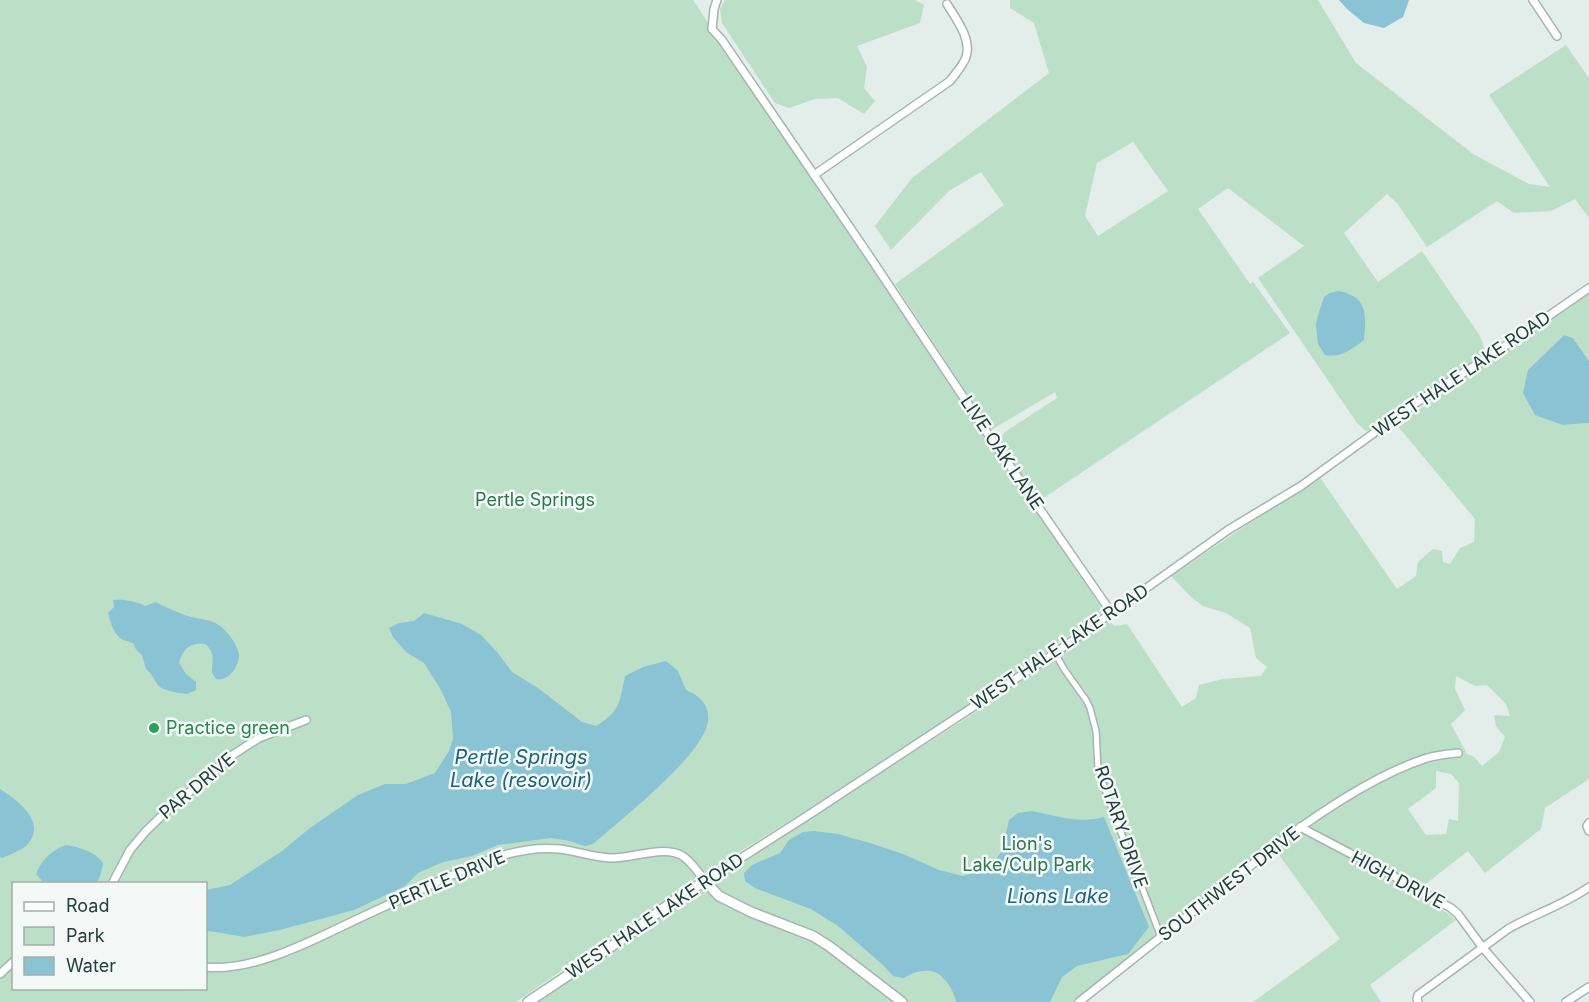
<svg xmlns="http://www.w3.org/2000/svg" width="1589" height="1002" viewBox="0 0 1589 1002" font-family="Inter,sans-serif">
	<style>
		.green { fill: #bcdfc7; fill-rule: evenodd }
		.water { fill: #8ac3d3 }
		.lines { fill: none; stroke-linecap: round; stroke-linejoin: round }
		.pedestrian-casing { stroke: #a5b5b1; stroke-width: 8 }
		.minor-casing { stroke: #a5b5b1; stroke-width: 10 }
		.tertiary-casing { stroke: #a5b5b1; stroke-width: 12 }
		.pedestrian { stroke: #fff; stroke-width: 5 }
		.minor { stroke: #fff; stroke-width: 7 }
		.tertiary { stroke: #fff; stroke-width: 9 }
		.leisure-dot { fill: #2e9e5b; stroke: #f4f9f7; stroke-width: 2 }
		.labels { text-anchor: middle; stroke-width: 5; stroke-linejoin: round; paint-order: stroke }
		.street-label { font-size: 18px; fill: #223f39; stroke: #f4f9f7 }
		.park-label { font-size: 18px; fill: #2b774e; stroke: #f4f9f7 }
		.leisure-label { font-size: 18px; fill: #27864d; stroke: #f4f9f7; text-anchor: start }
		.water-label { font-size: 20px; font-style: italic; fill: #1b657c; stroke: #f4f9f7 }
	</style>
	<rect width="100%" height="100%" fill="#e3ede9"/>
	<!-- green -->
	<g class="green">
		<path d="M0 0H693L1101 607 1102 610 1101 613 1038 658 809 809 695 879 516 1002H0ZM14 884H206V988H14Z"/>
		<path d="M725 0H915L924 5 920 23 857 46 867 67 864 88 875 101 864 114 838 98 815 99 789 108 775 103 722 23 720 9Z"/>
		<path d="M1010 0H1318L1356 63 1473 154 1529 184 1550 187 1489 95 1566 45 1589 78V218L1575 199 1551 211 1514 213 1497 201 1427 247 1397 203 1387 194 1344 233 1378 282 1422 251 1480 336 1485 350 1482 355 1372 429 1366 431 1357 423 1258 278 1304 246 1228 188 1198 209 1250 284 1253 282 1290 333 1039 501 1002 445 1000 439 1005 432 1057 398 1055 392 991 430 895 284 1004 205 981 172 949 191 891 250 875 226 912 178 1049 73 1034 23 1010 8ZM1133 142 1168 191 1098 236 1085 216 1097 163Z"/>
		<path d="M1589 292V361L1573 338 1564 335 1528 370 1563 425 1589 423V779L1545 808 1541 829 1485 873 1468 851 1414 893 1439 907 1456 920 1370 985 1381 1002H1253L1340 939 1274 848 1079 1002H537L691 895 962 721 1026 678 1109 620 1114 626 1127 624 1182 707 1196 698 1199 685 1223 679 1261 676 1267 667 1256 658 1250 628 1226 613 1203 606 1191 597 1171 576 1319 476 1397 589 1416 576 1418 562 1433 549 1442 551 1443 562 1450 564 1460 548 1474 542 1475 519 1397 425ZM1456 676 1475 686 1487 685 1506 704 1510 716 1494 715 1496 726 1505 737 1499 752 1482 766 1474 757 1467 754 1451 724 1465 710 1455 689ZM1436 771 1451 774 1459 783 1458 821 1449 819 1446 834 1426 835 1408 809 1436 788Z"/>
	</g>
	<!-- water -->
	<g class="water">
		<path d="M1339 0H1409L1403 17 1384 28 1364 23 1347 9Z"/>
		<path d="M1338 291C1367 296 1367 314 1364 340 1352 349 1341 358 1325 355L1318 344 1316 325 1318 315 1324 297 1330 293Z"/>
		<path d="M1564 335 1573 338 1589 361V423L1563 425 1535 415 1523 393 1528 370Z"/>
		<path d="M113 600C123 599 136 601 145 606L156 602C162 606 184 615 191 617 208 621 216 619 228 634 233 639 238 648 239 655 239 667 228 682 216 679L212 673C212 661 216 653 205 644 191 641 182 650 179 663L186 674 196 682V690L187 694C180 693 162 691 158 685 154 680 152 673 146 669L142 655C138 651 135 650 134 644 130 641 123 641 120 638 113 632 110 621 108 613L114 607Z"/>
		<path d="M424 613 462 624 481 635 497 652 512 672 538 688 582 722 596 726C620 712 620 701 625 676L643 667 666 661 678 671 686 690C699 695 710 705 708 721 704 755 620 820 593 844L585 846 569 841 551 838 498 845 472 856 443 862 418 873 405 886 354 910 280 930 244 937 216 932 206 931V890L230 885 282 851 310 828 358 795 385 784H406L435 773 449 751 453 738 451 712 441 690 424 663 406 652 393 637 389 628 399 623 414 621Z"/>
		<path d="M0 789C17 800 47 821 28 844 23 850 10 854 3 858L0 857Z"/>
		<path d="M1032 811C1056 816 1080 824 1104 817L1149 927 1128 954 1077 966 1062 977 1050 1002H956C955 993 946 978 937 973 927 968 912 972 904 978L893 976 883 965 838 926 811 909 755 888 745 881 744 873 752 865 780 853 789 840 803 832 814 831 838 834 870 843 903 854 939 870 963 876 980 871 993 863 1002 851 1009 820 1018 813Z"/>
		<path d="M66 845C80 847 95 852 103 863L101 873 97 883H44L36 874C42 859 52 850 66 845Z"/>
	</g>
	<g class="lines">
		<defs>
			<path id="pedestrian" d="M1055 653 1064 669 1086 700 1090 708 1096 731 1098 769 1109 801 1161 937"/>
			<g id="minor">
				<path d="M717 0 714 9 712 29 722 40 866 251 990 437 1111 612"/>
				<path d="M1533 0 1557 36"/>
				<path d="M814 175 950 81C955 74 963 66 966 57 972 39 956 19 947 4"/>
				<path d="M1589 823 1587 826 1589 831"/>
				<path d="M1300 827 1412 886 1451 908 1458 914 1483 948 1530 1002"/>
				<path d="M112 884 130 850 146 831 177 801 199 785 231 756 259 738 306 720"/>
				<path d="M206 967C250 972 308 943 347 924 372 912 397 901 422 889 448 877 474 864 501 856 520 850 540 847 560 849 577 851 595 858 613 858 634 858 667 844 684 857 692 863 699 873 705 881L807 816 1055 653 1228 530 1301 486 1414 404 1495 353 1589 288"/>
				<path d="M0 974 14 961"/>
				<path d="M1079 1002 1283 840C1325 809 1377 774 1427 758 1437 755 1448 754 1458 753"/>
				<path d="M1418 1002 1417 999 1418 995 1508 929C1534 914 1564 905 1589 887"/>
				<path d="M1566 1002 1589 987"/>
			</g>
			<path id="tertiary" d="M528 1002 621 940 676 899 705 881 719 896 751 912 813 936 829 946 902 1002"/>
		</defs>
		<!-- pedestrian casing -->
		<use href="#pedestrian" class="pedestrian-casing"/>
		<!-- minor casing -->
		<use href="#minor" class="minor-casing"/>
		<!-- tertiary casing -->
		<use href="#tertiary" class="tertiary-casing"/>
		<!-- pedestrian -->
		<use href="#pedestrian" class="pedestrian"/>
		<!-- minor -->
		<use href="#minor" class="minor"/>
		<!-- tertiary -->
		<use href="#tertiary" class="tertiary"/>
	</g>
	<!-- markers -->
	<circle class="leisure-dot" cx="154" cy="728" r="6"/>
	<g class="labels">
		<!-- street labels -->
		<g class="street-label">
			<text transform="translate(1462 374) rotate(-34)" y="6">WEST HALE LAKE ROAD</text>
			<text transform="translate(1002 453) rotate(56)" y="6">LIVE OAK LANE</text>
			<text transform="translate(1060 647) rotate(-34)" y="6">WEST HALE LAKE ROAD</text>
			<text transform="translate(197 786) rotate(-40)" y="6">PAR DRIVE</text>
			<text transform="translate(1121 827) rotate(71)" y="6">ROTARY DRIVE</text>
			<text transform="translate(447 880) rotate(-23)" y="6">PERTLE DRIVE</text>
			<text transform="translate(1398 880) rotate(28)" y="6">HIGH DRIVE</text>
			<text transform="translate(1229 884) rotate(-38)" y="6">SOUTHWEST DRIVE</text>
			<text transform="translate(655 916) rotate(-34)" y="6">WEST HALE LAKE ROAD</text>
		</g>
		<!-- park labels -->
		<g class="park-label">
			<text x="535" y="506">Pertle Springs</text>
			<text x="1027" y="850">Lion's<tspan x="1027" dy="21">Lake/Culp Park</tspan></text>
		</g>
		<!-- leisure labels -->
		<g class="leisure-label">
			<text x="166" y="734">Practice green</text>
		</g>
		<!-- water labels -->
		<g class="water-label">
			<text x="521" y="764">Pertle Springs<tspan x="521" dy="23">Lake (resovoir)</tspan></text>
			<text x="1058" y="903">Lions Lake</text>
		</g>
	</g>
	<!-- legend -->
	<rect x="12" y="882" width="195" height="108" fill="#f4f9f7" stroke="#a0afab" stroke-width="1.5"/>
	<rect x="24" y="902" width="30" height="9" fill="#ffffff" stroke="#a0afab" stroke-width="1.5"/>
	<text x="66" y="912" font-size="18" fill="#223f39">Road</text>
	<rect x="24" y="927" width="30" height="18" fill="#bcdfc7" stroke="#a0afab" stroke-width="1.5"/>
	<text x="66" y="942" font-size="18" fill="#223f39">Park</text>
	<rect x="24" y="957" width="30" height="18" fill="#8ac3d3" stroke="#a0afab" stroke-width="1.5"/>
	<text x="66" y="972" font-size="18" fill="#223f39">Water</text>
</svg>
